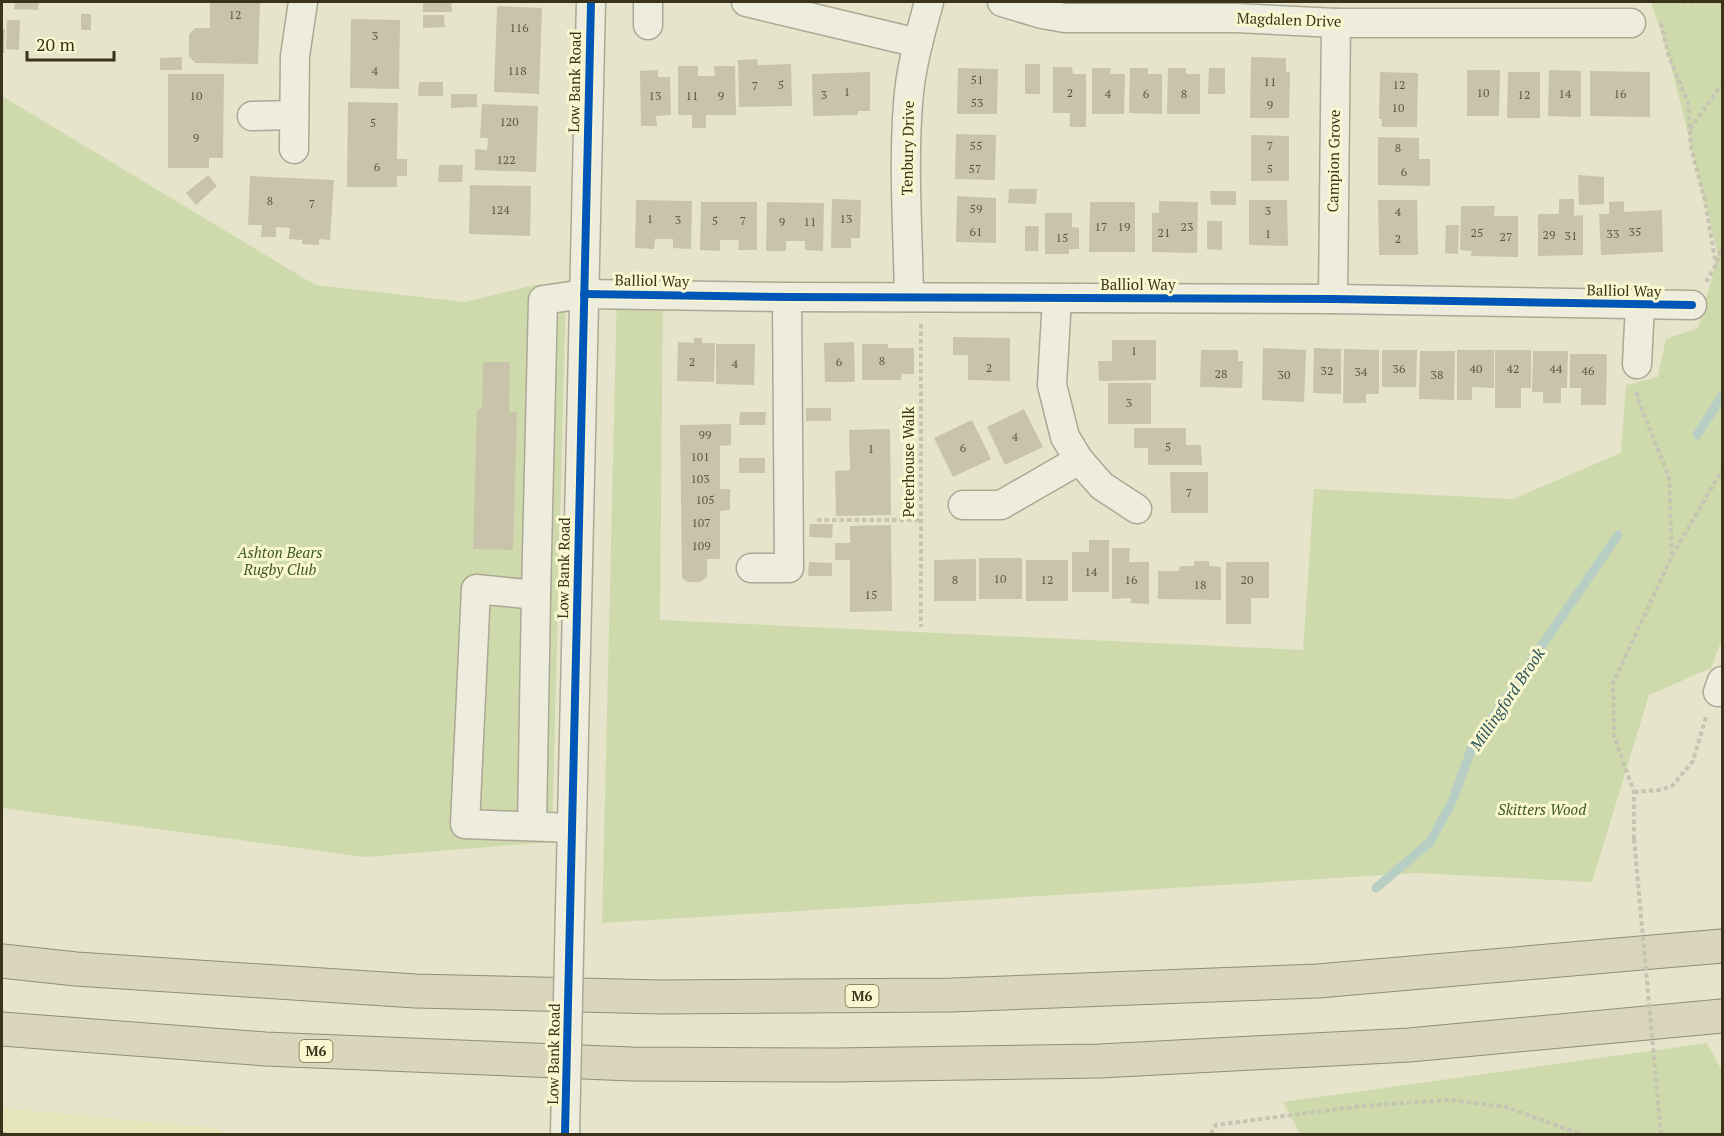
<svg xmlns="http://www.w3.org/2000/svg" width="1724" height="1136" viewBox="0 0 1724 1136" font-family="'PT Serif',serif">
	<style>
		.farmland { fill: #e5e7ba }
		.green { fill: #cedaac }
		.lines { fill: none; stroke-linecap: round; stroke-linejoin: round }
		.stream { stroke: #b7cec5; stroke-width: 9 }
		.building { fill: #cac3ab }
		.minor-casing { stroke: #aba894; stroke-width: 31 }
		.highway-casing { stroke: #908d7b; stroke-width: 35 }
		.path { stroke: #c7c4b4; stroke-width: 4; stroke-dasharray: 4.5 3; stroke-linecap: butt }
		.minor { stroke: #eeecdd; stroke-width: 28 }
		.highway { stroke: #dad6bb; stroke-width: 33 }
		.minor-bridge-casing { stroke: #aba894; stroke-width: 31; stroke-linecap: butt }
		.path-bridge { stroke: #c7c4b4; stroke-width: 4; stroke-dasharray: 4.5 3; stroke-linecap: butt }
		.minor-bridge { stroke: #eeecdd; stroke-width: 28 }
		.cycleway-casing { stroke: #f9f7d0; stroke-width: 11 }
		.cycleway { stroke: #0057b8; stroke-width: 8 }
		.labels { text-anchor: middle; stroke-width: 6; stroke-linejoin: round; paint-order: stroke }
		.number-label { font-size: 12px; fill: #5f563f }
		.shield { fill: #f9f7d0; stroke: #746d51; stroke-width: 1.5 }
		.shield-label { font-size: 14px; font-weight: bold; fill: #3b321b }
		.street-label { font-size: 15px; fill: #3b321b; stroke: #f9f7d0 }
		.park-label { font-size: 15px; font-style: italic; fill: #3d5920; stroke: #f9f7d0 }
		.water-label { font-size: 16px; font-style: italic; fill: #29535c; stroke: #f9f7d0 }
	</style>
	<rect width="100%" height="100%" fill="#e6e4cb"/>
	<!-- farmland -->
	<path class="farmland" d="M2 1108 214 1128 225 1134H2Z"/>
	<!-- green -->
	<g class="green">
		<path d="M1651 2H1722V639L1711 668 1649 695 1592 882 1417 873 602 923 617 293 663 292 660 620 1303 650 1314 489 1513 499 1621 453 1626 385 1658 377 1666 339 1698 328 1718 255 1669 57Z"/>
		<path d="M2 96 315 285 465 302 535 285 566 289 552 842 365 857 2 808Z"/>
		<path d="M1707 1043 1722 1071V1134H1300L1283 1102Z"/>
	</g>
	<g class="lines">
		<!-- stream -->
		<g class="stream">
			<path d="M1697 435 1722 396"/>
			<path d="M1376 888 1430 842 1452 802 1472 747 1618 535"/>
		</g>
	</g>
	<!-- building -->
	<g class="building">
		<path d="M15 2H39L38 10 14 9Z"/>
		<path d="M210 2H260L258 64 195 63 189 56V34L195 28H210Z"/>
		<path d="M423 2H451L452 12H423Z"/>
		<path d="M497 6 542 8 539 94 494 92Z"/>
		<rect x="81" y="14" width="10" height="16"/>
		<path d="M423 15H444L445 27 423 28Z"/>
		<path d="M351 19 400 20 399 89 350 88Z"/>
		<path d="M7 20H20L19 50 6 49Z"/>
		<path d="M2 29H5L4 53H2Z"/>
		<path d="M182 57V70H160V58Z"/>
		<path d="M1251 57 1286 58V72H1290L1289 118H1250Z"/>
		<path d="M757 59 758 65 791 64 792 106 739 107 738 60Z"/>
		<rect x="1025" y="64" width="15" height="30"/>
		<path d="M678 66H698V76H715L714 66H735L736 115H706V128H692V115H678Z"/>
		<path d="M1053 67H1072L1073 74H1086V127H1070V113H1053Z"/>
		<path d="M958 68 998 69 997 114H957Z"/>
		<path d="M1092 68H1111L1110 74H1125L1124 114H1092Z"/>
		<path d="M1130 68H1148V74H1162V114L1129 113Z"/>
		<path d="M1168 68H1186V74H1200V114H1167Z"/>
		<path d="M1209 68H1225V94H1208Z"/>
		<path d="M658 70V77H670L671 115 656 116 657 126H641L640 71Z"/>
		<path d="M1467 70H1500L1499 116H1467Z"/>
		<path d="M1549 70 1581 71V117L1548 116Z"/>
		<path d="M1590 71 1650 72V117L1590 116Z"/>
		<path d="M870 72V111H858V115L813 116 812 74Z"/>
		<path d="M1380 72 1418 73 1417 127H1382V119H1379Z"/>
		<path d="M1508 72H1540V118H1507Z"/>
		<path d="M168 74H224L223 158H209V168H168Z"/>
		<path d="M419 82H443V96H418Z"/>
		<path d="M451 94H477V107L451 108Z"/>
		<path d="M348 102 398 103 397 159H407V176H397V187H347Z"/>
		<path d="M482 104 538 106 536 172 475 170V149L487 150 488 138H480Z"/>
		<path d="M956 134 996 135 995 180 955 179Z"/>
		<path d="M1251 135 1289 136V181H1251Z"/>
		<path d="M1378 137 1419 138V159H1430V186L1378 185Z"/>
		<path d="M439 165H463L462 182H438Z"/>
		<path d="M208 175 217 186 196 205 186 193Z"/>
		<path d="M1578 175 1604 177V204L1579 205Z"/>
		<path d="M250 176 334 180 330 240 319 239V245L302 244V240L289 239 290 228 276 227V237H261L262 225H248Z"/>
		<path d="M470 185 531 186 530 236 469 234Z"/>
		<path d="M1009 189H1037L1036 204 1008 203Z"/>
		<path d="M1210 191H1236V205H1211Z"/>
		<path d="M957 196 996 198V243L956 242Z"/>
		<path d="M832 199 861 200 860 238H851V248H831Z"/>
		<path d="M1559 199H1574V216L1583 215V255L1538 256V214H1559Z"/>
		<path d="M636 200 692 201 691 249 673 248V239H655L654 249 635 248Z"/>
		<path d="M1249 200H1287L1288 246 1249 245Z"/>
		<path d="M1378 200H1417L1418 255H1379Z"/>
		<path d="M1159 201 1198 202 1197 253 1152 252V213H1159Z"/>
		<path d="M1624 201V212L1662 210 1663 252 1601 255 1599 214H1609V202Z"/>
		<path d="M701 202H757V250H738L739 240H720V251L700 250Z"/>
		<path d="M767 202 824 203 823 251 805 250V241H786V251H766Z"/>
		<path d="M1090 202H1135V252H1089Z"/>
		<path d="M1461 206H1495L1494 216H1518V257L1471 256 1472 251 1460 250Z"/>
		<path d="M1045 213H1072V227L1079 228V249H1069V254H1045Z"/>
		<path d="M1207 221H1222V250L1207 249Z"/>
		<path d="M1446 225H1459L1458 254 1445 253Z"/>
		<path d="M1025 226H1039L1038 251H1025Z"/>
		<path d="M953 337 1010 338V381L968 380V355H953Z"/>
		<path d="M694 338H702V343H715L714 382 677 381 678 342 694 343Z"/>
		<path d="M1112 340H1156V380L1099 381 1098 361H1112Z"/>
		<path d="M854 342 855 382H825L824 343Z"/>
		<path d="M716 344H755L754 385 716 384Z"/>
		<path d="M862 344H888V348H914V374H902L901 380H862Z"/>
		<path d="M1263 348 1306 350 1304 402 1262 400Z"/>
		<path d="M1314 348 1341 349V394L1313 393Z"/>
		<path d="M1344 349 1379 350V394H1366V403H1343Z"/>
		<path d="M1201 350H1238V361H1243L1242 388 1200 387Z"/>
		<path d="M1382 350H1417L1416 387H1382Z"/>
		<path d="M1457 350H1494V388L1472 387V400H1457Z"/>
		<path d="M1495 350H1531V388H1521V408H1495Z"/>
		<path d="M1420 351H1455L1454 400 1419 399Z"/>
		<path d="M1533 351H1568L1567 388H1561V403H1543V392H1532Z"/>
		<path d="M1570 354H1607L1606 405H1581V388H1570Z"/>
		<path d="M483 362H510L509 412H517L513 550 473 549 477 409H482Z"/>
		<rect x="1108" y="383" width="43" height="41"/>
		<rect x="806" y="408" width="25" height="13"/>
		<path d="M1024 409 1043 447 1005 465 987 427Z"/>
		<path d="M740 412H766L765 425H739Z"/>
		<path d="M972 420 991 459 953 477 934 438Z"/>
		<path d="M731 424V445L720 446V489H730V510L720 511V559H707V577L700 582H688L682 578 680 425Z"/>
		<path d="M1134 428H1186V445H1201L1202 465H1148V448H1134Z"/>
		<path d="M890 429 891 515 836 516 835 471 850 470 849 430Z"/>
		<rect x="739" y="458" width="26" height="15"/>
		<path d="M1170 472H1208V513H1171Z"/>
		<path d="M810 524H833L832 538 809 537Z"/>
		<path d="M891 525 892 611 850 612V560H835V543H850V526Z"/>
		<path d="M1089 540H1109V592H1072V552H1089Z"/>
		<path d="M1112 548H1130L1129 562H1149V604L1131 603V598L1112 599Z"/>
		<rect x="979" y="558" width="43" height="41"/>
		<path d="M976 559V601H934V560Z"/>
		<rect x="1026" y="560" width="42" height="41"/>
		<path d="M1194 561H1209V566L1221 567V600L1158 599V571H1179L1180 566H1194Z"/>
		<path d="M809 562 832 563V576H808Z"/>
		<path d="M1226 562H1269V598H1251V624H1226Z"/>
	</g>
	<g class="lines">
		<defs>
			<g id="minor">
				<path d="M746 2 918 43"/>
				<path d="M1002 2 1042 14 1065 18H1236L1336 23H1631"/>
				<path d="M648 25V2"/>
				<path d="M252 116 294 115"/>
				<path d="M294 149 295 56 303 2"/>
				<path d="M909 297C908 233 903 168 908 104 910 70 920 35 929 2"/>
				<path d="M1057 298 1052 385 1065 437 1079 460 1102 486 1137 509"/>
				<path d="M1333 299 1336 23"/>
				<path d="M1637 364 1640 305"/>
				<path d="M963 505H1001L1079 460"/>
				<path d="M751 568H789L787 297"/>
				<path d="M536 595 543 300 584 294 787 297 1333 299 1692 305"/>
				<path d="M1718 692 1722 681"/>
				<path d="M532 826 536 595 476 589 465 824 572 828"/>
				<path d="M570 908 591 2"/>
			</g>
			<g id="highway">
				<path d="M2 961 76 969 415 991 661 997 952 995 1318 981 1722 946"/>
				<path d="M2 1029 265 1049 632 1064 835 1065 1100 1061 1409 1045 1722 1016"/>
			</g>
		</defs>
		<!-- minor casing -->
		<use href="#minor" class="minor-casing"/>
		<!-- highway casing -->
		<use href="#highway" class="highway-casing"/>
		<!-- path -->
		<g class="path">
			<path d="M1682 2H1722"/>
			<path d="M1661 23 1669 57 1688 103 1691 148 1705 201 1716 265"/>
			<path d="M1690 129 1722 84"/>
			<path d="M1706 282 1716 265 1722 248"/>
			<path d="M921 324V627"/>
			<path d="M1637 392V397L1669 477 1672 555"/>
			<path d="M817 520H921"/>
			<path d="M1634 792 1659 790 1672 786 1693 761 1706 717"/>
			<path d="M1634 839V792L1614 736 1613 683 1672 556 1722 470"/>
			<path d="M2 1134H7"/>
			<path d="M1211 1134 1216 1125 1361 1106 1449 1100 1506 1107 1580 1134"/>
		</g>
		<!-- minor -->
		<use href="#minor" class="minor"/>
		<!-- highway -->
		<use href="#highway" class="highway"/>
		<defs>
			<path id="minor-bridge" d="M565 1134 570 908"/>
		</defs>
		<!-- minor-bridge casing -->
		<use href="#minor-bridge" class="minor-bridge-casing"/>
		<!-- path-bridge -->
		<path class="path-bridge" d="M1634 839 1661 1134"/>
		<!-- minor-bridge -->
		<use href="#minor-bridge" class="minor-bridge"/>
		<defs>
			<g id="cycleway">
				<path d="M584 294 787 297 1333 299 1692 305"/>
				<path d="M565 1134 591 2"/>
			</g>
		</defs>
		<!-- cycleway casing -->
		<use href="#cycleway" class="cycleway-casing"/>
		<!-- cycleway -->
		<use href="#cycleway" class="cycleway"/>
	</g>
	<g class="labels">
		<!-- number labels -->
		<g class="number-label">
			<text x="235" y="19">12</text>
			<text x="519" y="32">116</text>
			<text x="375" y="40">3</text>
			<text x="375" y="75">4</text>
			<text x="517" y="75">118</text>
			<text x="977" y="84">51</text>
			<text x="1270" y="86">11</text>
			<text x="781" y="89">5</text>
			<text x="1399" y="89">12</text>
			<text x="755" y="90">7</text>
			<text x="847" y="96">1</text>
			<text x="1070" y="97">2</text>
			<text x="1483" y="97">10</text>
			<text x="1108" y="98">4</text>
			<text x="1146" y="98">6</text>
			<text x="1184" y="98">8</text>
			<text x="1565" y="98">14</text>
			<text x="1620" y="98">16</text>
			<text x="824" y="99">3</text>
			<text x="1524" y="99">12</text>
			<text x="196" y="100">10</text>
			<text x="655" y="100">13</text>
			<text x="692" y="100">11</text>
			<text x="721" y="100">9</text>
			<text x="977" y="107">53</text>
			<text x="1270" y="109">9</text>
			<text x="1398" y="112">10</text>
			<text x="509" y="126">120</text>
			<text x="373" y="127">5</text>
			<text x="196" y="142">9</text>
			<text x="976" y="150">55</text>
			<text x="1270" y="150">7</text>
			<text x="1398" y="152">8</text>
			<text x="506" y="164">122</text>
			<text x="377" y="171">6</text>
			<text x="975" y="173">57</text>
			<text x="1270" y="173">5</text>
			<text x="1404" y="176">6</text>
			<text x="270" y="205">8</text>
			<text x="312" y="208">7</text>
			<text x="976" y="213">59</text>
			<text x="500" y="214">124</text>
			<text x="1268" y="215">3</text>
			<text x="1398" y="216">4</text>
			<text x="650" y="223">1</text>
			<text x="846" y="223">13</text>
			<text x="678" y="224">3</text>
			<text x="715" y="225">5</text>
			<text x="743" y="225">7</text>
			<text x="782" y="226">9</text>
			<text x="810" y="226">11</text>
			<text x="1101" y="231">17</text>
			<text x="1124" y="231">19</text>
			<text x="1187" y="231">23</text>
			<text x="976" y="236">61</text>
			<text x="1635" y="236">35</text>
			<text x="1164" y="237">21</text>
			<text x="1477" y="237">25</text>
			<text x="1268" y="238">1</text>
			<text x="1613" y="238">33</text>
			<text x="1549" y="239">29</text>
			<text x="1571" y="240">31</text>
			<text x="1506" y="241">27</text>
			<text x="1062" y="242">15</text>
			<text x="1398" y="243">2</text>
			<text x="1134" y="355">1</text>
			<text x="882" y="365">8</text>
			<text x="692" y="366">2</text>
			<text x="839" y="366">6</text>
			<text x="735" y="368">4</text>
			<text x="989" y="372">2</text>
			<text x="1399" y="373">36</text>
			<text x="1476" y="373">40</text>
			<text x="1513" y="373">42</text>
			<text x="1556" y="373">44</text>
			<text x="1327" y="375">32</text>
			<text x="1588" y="375">46</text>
			<text x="1361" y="376">34</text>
			<text x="1221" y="378">28</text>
			<text x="1284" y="379">30</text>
			<text x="1437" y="379">38</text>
			<text x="1129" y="407">3</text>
			<text x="705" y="439">99</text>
			<text x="1015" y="441">4</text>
			<text x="1168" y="451">5</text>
			<text x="963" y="452">6</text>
			<text x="871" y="453">1</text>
			<text x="700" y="461">101</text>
			<text x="700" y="483">103</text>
			<text x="1189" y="497">7</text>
			<text x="705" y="504">105</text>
			<text x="701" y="527">107</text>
			<text x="701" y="550">109</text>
			<text x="1091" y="576">14</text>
			<text x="1000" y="583">10</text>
			<text x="955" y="584">8</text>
			<text x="1047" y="584">12</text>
			<text x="1131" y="584">16</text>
			<text x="1247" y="584">20</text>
			<text x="1200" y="589">18</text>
			<text x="871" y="599">15</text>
		</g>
		<!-- shield labels -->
		<g class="shield">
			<rect x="845.5" y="985" width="33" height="22" rx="4.5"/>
			<rect x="299.5" y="1040" width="33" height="22" rx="4.5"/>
		</g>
		<g class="shield-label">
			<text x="862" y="1001">M6</text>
			<text x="316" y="1056">M6</text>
		</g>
		<!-- street labels -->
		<g class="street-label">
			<text transform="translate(1289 20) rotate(2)" y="5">Magdalen Drive</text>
			<text transform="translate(575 82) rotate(-89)" y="5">Low Bank Road</text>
			<text transform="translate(908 148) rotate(-89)" y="5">Tenbury Drive</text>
			<text transform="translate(1334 161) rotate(-89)" y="5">Campion Grove</text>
			<text transform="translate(652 281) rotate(1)" y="5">Balliol Way</text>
			<text x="1138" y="290">Balliol Way</text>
			<text transform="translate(1624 291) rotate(1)" y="5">Balliol Way</text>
			<text transform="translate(909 462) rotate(-90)" y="5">Peterhouse Walk</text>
			<text transform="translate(564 568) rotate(-89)" y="5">Low Bank Road</text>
			<text transform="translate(554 1054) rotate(-89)" y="5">Low Bank Road</text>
		</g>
		<!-- park labels -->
		<g class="park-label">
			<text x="280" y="558">Ashton Bears<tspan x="280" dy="17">Rugby Club</tspan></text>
			<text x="1542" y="815">Skitters Wood</text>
		</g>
		<!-- water labels -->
		<g class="water-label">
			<text transform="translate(1507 699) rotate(-56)" y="6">Millingford Brook</text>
		</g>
	</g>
	<!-- border -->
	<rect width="1724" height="1136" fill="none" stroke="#3b321b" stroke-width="6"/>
	<!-- scale -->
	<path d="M27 51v9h87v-9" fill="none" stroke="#3b321b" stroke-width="3"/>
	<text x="36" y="51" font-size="18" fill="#3b321b" stroke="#f9f7d0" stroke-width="4.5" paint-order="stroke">20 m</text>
</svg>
